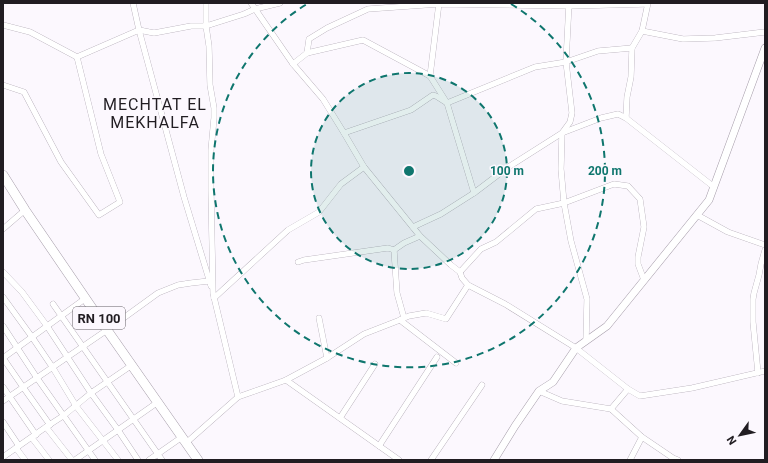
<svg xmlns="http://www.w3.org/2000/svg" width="768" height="463" viewBox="0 0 768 463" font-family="Roboto,sans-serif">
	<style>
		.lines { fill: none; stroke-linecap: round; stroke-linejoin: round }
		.minor-casing { stroke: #a69daa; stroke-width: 6 }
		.tertiary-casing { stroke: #a69daa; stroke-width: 8 }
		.primary-casing { stroke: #a69daa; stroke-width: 10 }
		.minor { stroke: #fff; stroke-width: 5.5 }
		.tertiary { stroke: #fff; stroke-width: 7 }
		.primary { stroke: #fff; stroke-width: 9 }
		.ring { fill: none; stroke: #0f766e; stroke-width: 2; stroke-dasharray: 7 5 }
		.labels { text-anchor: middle; stroke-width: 3; stroke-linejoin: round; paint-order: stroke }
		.shield { fill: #fcf8fe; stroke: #635f64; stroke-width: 1 }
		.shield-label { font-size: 13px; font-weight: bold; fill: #211d22 }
		.quarter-label { font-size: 16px; letter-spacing: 1px; fill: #211d22; stroke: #fcf8fe }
		.centre { fill: #0f766e; stroke: #fcf8fe; stroke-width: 2 }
		.ring-label { font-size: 12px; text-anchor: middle; font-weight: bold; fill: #0f766e; stroke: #fcf8fe; stroke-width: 3; stroke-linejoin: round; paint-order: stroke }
	</style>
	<rect width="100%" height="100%" fill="#fcf8fe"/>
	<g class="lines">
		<defs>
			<g id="minor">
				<path d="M133 3 139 30 184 197 211 286"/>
				<path d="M251 3 293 64 323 99 344 133 364 167 420 236 451 265 460 272 462 278 468 285 505 304 576 348 628 389 640 396 692 388 765 371"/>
				<path d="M439 3 430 76 447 103 474 193"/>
				<path d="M569 3 566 62 572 113 570 122 562 133 561 169 564 203 571 241 587 299 586 341"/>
				<path d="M3 25 30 32 77 57 139 30 154 33 191 26H206L244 14 255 9 280 3"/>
				<path d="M642 31 683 39 715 38 765 32"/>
				<path d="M307 53 363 40 430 76"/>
				<path d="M293 64 307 53 309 39 327 28 368 9 439 4 569 6 647 4"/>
				<path d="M3 85 24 92 61 162 99 215 120 202 101 154 77 57"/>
				<path d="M626 118 627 97 631 77 632 48 642 31 648 3"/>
				<path d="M344 133 411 110 433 95 436 96 447 103 535 67 566 62 598 51 632 48"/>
				<path d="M697 215 728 232 765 245"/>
				<path d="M413 227 441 214 474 193 507 168 562 133 601 118 618 114 626 118 714 187"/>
				<path d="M3 229 25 210"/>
				<path d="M298 262 304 260 388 248 394 250"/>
				<path d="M3 272 22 292 47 326 91 393 118 430 138 460"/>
				<path d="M460 272 481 249 496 242 536 209 564 203 614 184 628 186 640 199 644 227 638 257V264L644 280"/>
				<path d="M3 297 32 337 53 368 76 406 118 460"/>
				<path d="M214 298 288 230 319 212 341 184 364 167"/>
				<path d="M53 304 162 460"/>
				<path d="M319 318 327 358"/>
				<path d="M404 318 397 293 394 250 404 243 420 236"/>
				<path d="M400 320 456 363"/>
				<path d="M3 326 37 378 95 460"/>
				<path d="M3 358 86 298"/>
				<path d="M3 358 23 387 50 425"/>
				<path d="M758 373 753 322V299L754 293 759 275 761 264 765 250"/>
				<path d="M286 380 327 358 364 334 400 320 404 318 409 316 426 313 446 319 468 285"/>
				<path d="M3 387 36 435"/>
				<path d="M539 391 562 401 611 409 642 437 630 460"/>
				<path d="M238 397 286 380 399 460"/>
				<path d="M3 401 107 330 158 293 178 285 191 283 209 281"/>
				<path d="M611 409 628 389"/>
				<path d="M340 418 375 364"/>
				<path d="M3 422 19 446"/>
				<path d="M46 427 72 460"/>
				<path d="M642 437 673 458 678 460"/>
				<path d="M32 438 49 460"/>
				<path d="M186 443 238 397 213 293 211 191V150L214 118V108L210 85 209 46 206 26V3"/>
				<path d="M379 446 437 357"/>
				<path d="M16 448 25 460"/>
				<path d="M3 457 46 427 63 416 91 393 132 365"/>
				<path d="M75 460 158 402"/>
				<path d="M149 460 182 437"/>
				<path d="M431 460 482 385"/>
			</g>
			<path id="tertiary" d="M494 460 515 426 539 391 553 382 576 348 607 326 709 200 765 48"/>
			<path id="primary" d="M3 175 25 210 107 330 198 460"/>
		</defs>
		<!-- minor casing -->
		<use href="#minor" class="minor-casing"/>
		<!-- tertiary casing -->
		<use href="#tertiary" class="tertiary-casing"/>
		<!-- primary casing -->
		<use href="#primary" class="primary-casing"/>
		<!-- minor -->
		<use href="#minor" class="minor"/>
		<!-- tertiary -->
		<use href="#tertiary" class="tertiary"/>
		<!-- primary -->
		<use href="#primary" class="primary"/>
	</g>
	<!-- distance rings -->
	<circle cx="409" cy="171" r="98" fill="#0f766e" fill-opacity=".12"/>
	<g class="ring">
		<circle cx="409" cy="171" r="98"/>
		<path d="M511 4A196 196 0 1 1 307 4"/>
	</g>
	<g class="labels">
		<!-- shield labels -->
		<rect class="shield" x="73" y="307" width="52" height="22" rx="3"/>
		<g class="shield-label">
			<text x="99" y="323">RN 100</text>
		</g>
		<!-- quarter labels -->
		<g class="quarter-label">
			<text x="155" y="110">MECHTAT EL<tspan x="155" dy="18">MEKHALFA</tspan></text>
		</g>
	</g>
	<circle cx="409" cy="171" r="6" class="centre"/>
	<g class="ring-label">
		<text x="507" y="175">100 m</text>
		<text x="605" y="175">200 m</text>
	</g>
	<!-- border -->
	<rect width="768" height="463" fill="none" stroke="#211d22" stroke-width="8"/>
	<!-- north arrow -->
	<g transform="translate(740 435) rotate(237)" stroke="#fcf8fe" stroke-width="3" paint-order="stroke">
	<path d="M0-3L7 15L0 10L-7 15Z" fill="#211d22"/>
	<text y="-6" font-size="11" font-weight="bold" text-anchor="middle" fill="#211d22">N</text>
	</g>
</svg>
